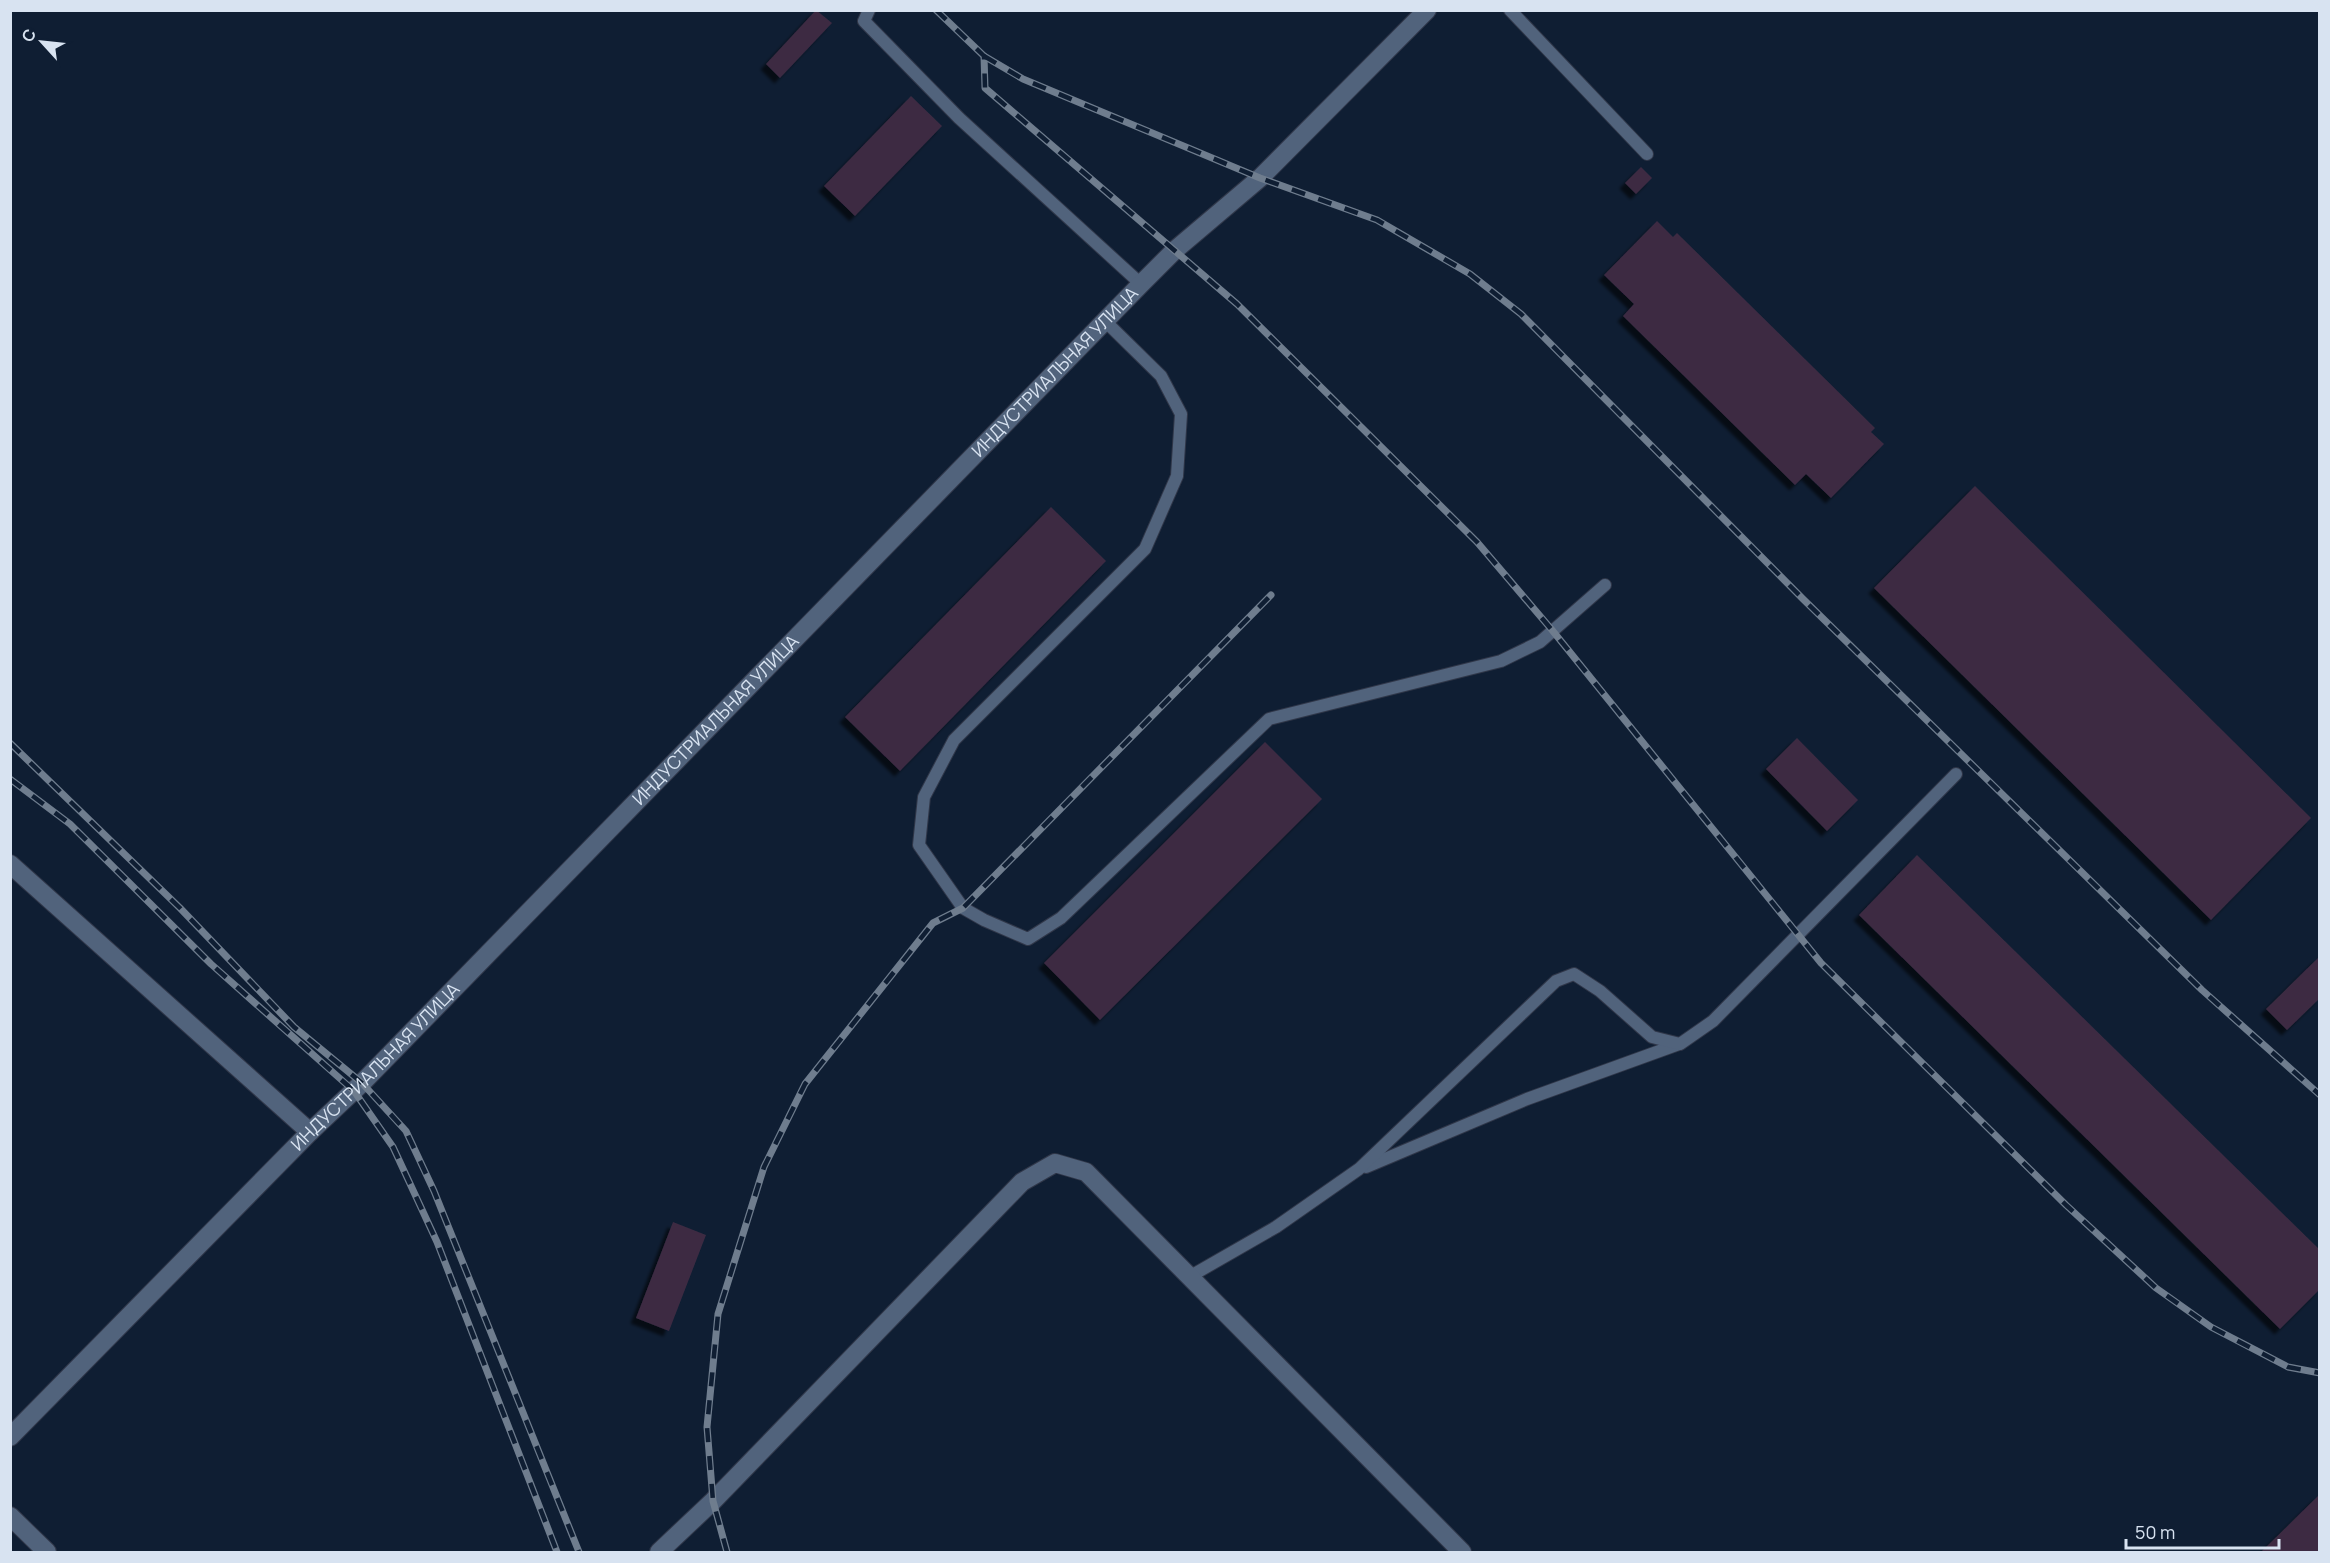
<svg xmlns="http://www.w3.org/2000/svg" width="2330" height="1563" viewBox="0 0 2330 1563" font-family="Manrope,sans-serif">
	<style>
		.building { fill: #3c2b42; filter: url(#shadow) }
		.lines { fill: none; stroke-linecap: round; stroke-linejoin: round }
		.lane-casing { stroke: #303749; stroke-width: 14 }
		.street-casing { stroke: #303749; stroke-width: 20 }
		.lane { stroke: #51637c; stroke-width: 12 }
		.street { stroke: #51637c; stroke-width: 18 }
		.rail-casing { stroke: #6f7d8e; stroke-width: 7 }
		.rail { stroke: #0f1e33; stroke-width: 4.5; stroke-dasharray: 14; stroke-linecap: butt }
		.labels { text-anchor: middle; stroke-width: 5; stroke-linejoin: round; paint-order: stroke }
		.street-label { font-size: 18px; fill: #d8e3f1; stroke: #0f1e33 }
	</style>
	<defs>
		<filter id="shadow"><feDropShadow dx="-5.5" dy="5.5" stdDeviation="1.5" flood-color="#0009"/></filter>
	</defs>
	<rect width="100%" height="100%" fill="#0f1e33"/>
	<!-- building -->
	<g class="building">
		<path d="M816 10 832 23 780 78 766 64Z"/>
		<path d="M911 96 942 126 855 216 824 186Z"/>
		<path d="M1641 167 1652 178 1636 194 1625 183Z"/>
		<path d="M1657 221 1673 237 1677 233 1875 428 1871 432 1884 444 1831 498 1806 474 1795 485 1623 316 1634 304 1604 275Z"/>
		<path d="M1975 486 2311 818 2211 920 1874 588Z"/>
		<path d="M1051 507 1106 561 900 771 845 717Z"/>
		<path d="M1797 738 1858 800 1827 831 1766 769Z"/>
		<path d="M1265 742 1322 799 1100 1020 1044 963Z"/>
		<path d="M1917 855 2320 1250V1289L2280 1329 1859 915Z"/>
		<path d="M2320 956V998L2287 1030 2266 1009Z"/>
		<path d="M673 1222 706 1235 669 1331 636 1318Z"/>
		<path d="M2320 1494V1552H2261Z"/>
	</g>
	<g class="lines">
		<defs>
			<g id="lane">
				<path d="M869 10 864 21 959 118 1141 284"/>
				<path d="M1510 10 1647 154"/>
				<path d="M1105 321 1161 376 1181 414 1177 476 1145 549 954 740 924 797 919 845 963 908 984 920 1028 939 1061 918 1269 719 1501 661 1540 642 1605 585"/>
				<path d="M1366 1167 1527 1099 1679 1044"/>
				<path d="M1189 1277 1276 1227 1359 1169 1556 981 1574 974 1600 991 1652 1037 1680 1044 1713 1021 1956 774"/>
			</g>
			<g id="street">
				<path d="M10 864 310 1132"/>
				<path id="s1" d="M10 1437 310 1132 362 1083 1141 284 1175 250 1260 178 1427 10"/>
				<path d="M10 1516 47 1552"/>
				<path d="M659 1552 713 1501 1022 1182 1055 1163 1086 1172 1462 1552"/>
			</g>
		</defs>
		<!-- lane casing -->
		<use href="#lane" class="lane-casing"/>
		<!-- street casing -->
		<use href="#street" class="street-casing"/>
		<!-- lane -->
		<use href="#lane" class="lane"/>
		<!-- street -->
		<use href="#street" class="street"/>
		<defs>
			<g id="rail">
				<path d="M936 10 984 56 985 88 1237 304 1477 542 1552 630 1821 963 2066 1205 2156 1288 2211 1327 2288 1367 2320 1373"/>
				<path d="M984 56 1023 79 1260 178 1377 220 1470 274 1521 314 1803 599 2202 990 2320 1095"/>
				<path d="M10 743 180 908 294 1027 362 1083 406 1131 434 1191 579 1552"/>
				<path d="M10 779 70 824 211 964 354 1091 393 1147 437 1242 557 1552"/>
				<path d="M727 1552 713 1501 707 1427 718 1314 764 1167 805 1084 933 923 963 908 1271 595"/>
			</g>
		</defs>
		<!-- rail casing -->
		<use href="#rail" class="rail-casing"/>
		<!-- rail -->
		<use href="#rail" class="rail"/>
	</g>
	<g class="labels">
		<!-- street labels -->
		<g class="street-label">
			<text dy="6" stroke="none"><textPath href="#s1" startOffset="1492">ИНДУСТРИАЛЬНАЯ УЛИЦА</textPath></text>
			<text dy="6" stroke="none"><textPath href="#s1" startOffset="1006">ИНДУСТРИАЛЬНАЯ УЛИЦА</textPath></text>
			<text dy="6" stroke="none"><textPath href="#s1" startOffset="520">ИНДУСТРИАЛЬНАЯ УЛИЦА</textPath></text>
		</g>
	</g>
	<!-- border -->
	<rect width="2330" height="1563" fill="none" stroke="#d8e3f1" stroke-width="24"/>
	<!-- north arrow -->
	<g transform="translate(42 42) rotate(297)" stroke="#0f1e33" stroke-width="4.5" paint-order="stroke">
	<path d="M0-4.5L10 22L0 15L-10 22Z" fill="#d8e3f1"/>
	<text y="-9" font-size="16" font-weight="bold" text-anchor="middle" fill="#d8e3f1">С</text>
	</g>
	<!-- scale -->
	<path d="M2126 1539v9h153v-9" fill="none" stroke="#d8e3f1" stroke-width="3"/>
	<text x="2135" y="1539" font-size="18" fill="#d8e3f1" stroke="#0f1e33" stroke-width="4.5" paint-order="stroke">50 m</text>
</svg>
